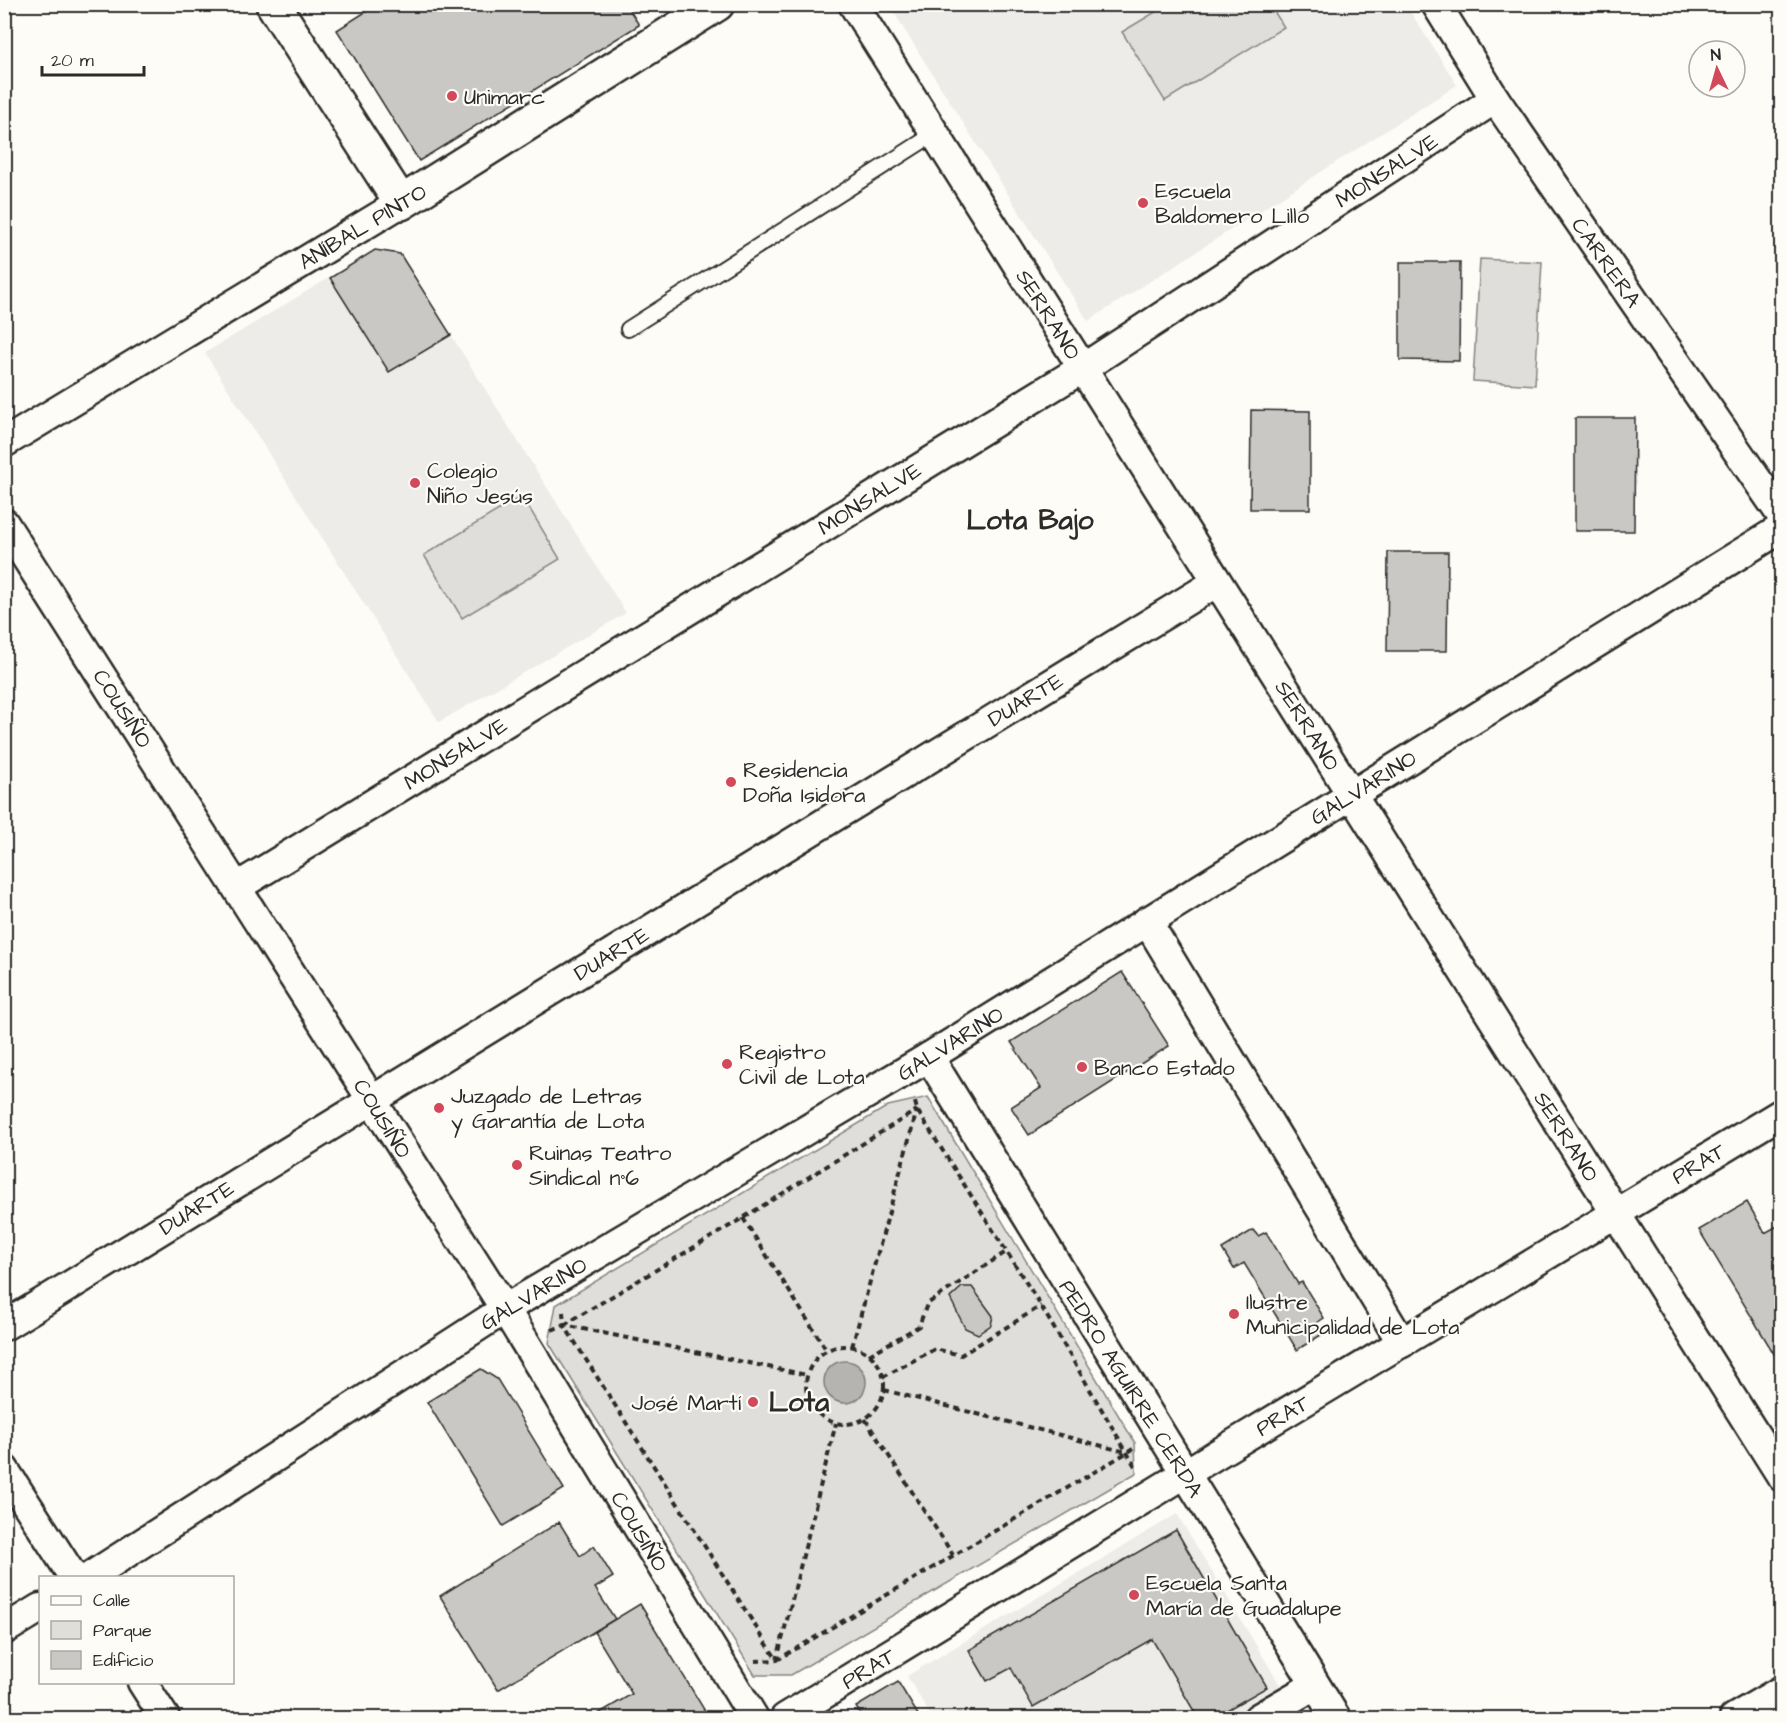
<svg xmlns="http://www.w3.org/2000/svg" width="1786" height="1723" viewBox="0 0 1786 1723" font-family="'Architects Daughter',sans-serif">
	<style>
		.built { fill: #edece8 }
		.green { fill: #dfdeda; stroke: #858482; stroke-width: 1.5 }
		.water { fill: #b5b4b1; stroke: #7e7d7b; stroke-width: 1.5 }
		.building { fill: #c9c8c4; stroke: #2b2b2b; stroke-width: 1.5 }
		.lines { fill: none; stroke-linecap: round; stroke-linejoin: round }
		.lane-casing { stroke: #2b2b2b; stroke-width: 18 }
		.street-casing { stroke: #2b2b2b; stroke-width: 33 }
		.secondary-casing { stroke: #2b2b2b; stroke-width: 38 }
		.path { stroke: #2b2b2b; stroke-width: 4; stroke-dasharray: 6 4.5; stroke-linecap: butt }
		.lane { stroke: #fdfcf7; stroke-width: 14 }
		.street { stroke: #fdfcf7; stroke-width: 28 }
		.secondary { stroke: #fdfcf7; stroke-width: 33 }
		.poi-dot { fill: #d1495b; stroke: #fdfcf7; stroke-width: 2 }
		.labels { text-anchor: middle; stroke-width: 4.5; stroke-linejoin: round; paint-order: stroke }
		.poi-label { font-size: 22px; fill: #2b2b2b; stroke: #fdfcf7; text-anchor: start }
		.street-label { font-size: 22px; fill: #2b2b2b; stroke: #fdfcf7 }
		.district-label { font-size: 28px; font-weight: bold; fill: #2b2b2b; stroke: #fdfcf7 }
	</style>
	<rect width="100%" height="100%" fill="#fdfcf7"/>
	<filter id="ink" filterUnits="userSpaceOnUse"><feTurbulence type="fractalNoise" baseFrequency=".0167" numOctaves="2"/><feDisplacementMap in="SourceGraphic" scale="12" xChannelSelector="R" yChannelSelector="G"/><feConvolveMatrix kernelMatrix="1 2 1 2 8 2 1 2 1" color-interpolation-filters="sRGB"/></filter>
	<g filter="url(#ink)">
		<!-- built -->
		<g class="built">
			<path d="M889 5H1406L1457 85 1088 321Z"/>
			<path d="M375 250 400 254 626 613 439 722 205 353Z"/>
			<path d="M1177 1514 1285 1693 1242 1718H932L907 1676Z"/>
			<path d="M5 1690 21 1718H5Z"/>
		</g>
		<!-- green -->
		<g class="green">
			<path d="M1167 5H1270L1284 27 1165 101 1122 32Z"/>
			<path d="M1480 259 1542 262 1535 385 1473 381Z"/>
			<path d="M522 496 560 559 462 618 424 555Z"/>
			<path d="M928 1097 1135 1443 1136 1473 791 1675H755L549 1343 556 1305 888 1106Z"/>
		</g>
		<!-- water -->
		<circle class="water" cx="845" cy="1382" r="21"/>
		<!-- building -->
		<g class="building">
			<path d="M378 4H626L639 25 419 161 337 30Z"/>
			<path d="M375 250 400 254 451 335 389 372 330 278Z"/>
			<path d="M1400 262H1460L1459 361 1400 360Z"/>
			<path d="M1251 410 1310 411V509H1250Z"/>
			<path d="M1575 418H1635L1634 531H1575Z"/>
			<path d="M1388 552H1448L1447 651H1387Z"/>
			<path d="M1122 972 1169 1046 1029 1135 1011 1107 1041 1088 1011 1042Z"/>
			<path d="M1747 1202 1765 1233 1779 1225 1782 1229V1367L1699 1230Z"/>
			<path d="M1253 1230 1258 1236 1266 1232 1298 1284 1302 1282 1324 1318 1315 1324 1321 1335 1297 1350 1244 1263 1234 1269 1222 1249Z"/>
			<path d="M962 1287H972L993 1316 991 1325 978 1334 965 1328 950 1298Z"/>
			<path d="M481 1369 497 1379 564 1489 503 1526 427 1402Z"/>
			<path d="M559 1522 580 1556 594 1546 613 1577 595 1588 615 1619 498 1690 440 1596Z"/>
			<path d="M1176 1530 1267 1687 1213 1718H1198L1152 1639 1033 1707 1011 1668 987 1681 969 1650Z"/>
			<path d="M640 1604 705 1711 703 1718H591L632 1694 594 1632Z"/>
			<path d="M898 1682 920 1718H863L856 1707Z"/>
		</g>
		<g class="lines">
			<defs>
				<path id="lane" d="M628 329 934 134"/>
				<g id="street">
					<path d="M853 4 1782 1477"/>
					<path d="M1436 4 1495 99 1782 516"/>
					<path d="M4 443 401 203"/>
					<path d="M4 523 505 1309 754 1718"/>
					<path d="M237 887 1083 368 1495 99"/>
					<path d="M1147 921 1402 1343"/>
					<path d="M929 1057 1336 1718"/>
					<path d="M4 1326 1217 582"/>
					<path d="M4 1469 74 1578"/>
					<path d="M88 1578 505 1309 929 1057 1782 528"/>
					<path d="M4 1630 40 1608"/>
					<path d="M142 1682 165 1718"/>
					<path d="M785 1718 1232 1445 1782 1113"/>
					<path d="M1258 1718 1315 1685"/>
					<path d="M1734 1718 1782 1690"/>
				</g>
				<path id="secondary" d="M273 4 401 203 717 4"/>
			</defs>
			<!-- lane casing -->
			<use href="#lane" class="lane-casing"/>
			<!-- street casing -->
			<use href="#street" class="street-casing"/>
			<!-- secondary casing -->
			<use href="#secondary" class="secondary-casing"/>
			<!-- path -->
			<g class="path">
				<path d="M915 1102 917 1110 1041 1306 1136 1468"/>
				<path d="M743 1218 827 1351"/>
				<path d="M563 1312 564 1325 807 1375"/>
				<path d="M564 1325 743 1218 917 1110"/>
				<path d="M552 1330 564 1325 777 1660 1133 1449"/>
				<circle cx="845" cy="1385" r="39"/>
				<path d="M852 1347 917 1110"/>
				<path d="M869 1355 919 1326 927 1304 1006 1252"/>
				<path d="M883 1377 935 1349 961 1355 1041 1306"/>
				<path d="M884 1390 1126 1452"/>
				<path d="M865 1419 953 1555"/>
				<path d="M755 1661 777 1660 836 1423"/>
			</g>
			<!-- lane -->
			<use href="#lane" class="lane"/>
			<!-- street -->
			<use href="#street" class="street"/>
			<!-- secondary -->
			<use href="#secondary" class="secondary"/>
		</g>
	</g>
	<!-- markers -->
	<g class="poi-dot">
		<circle cx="452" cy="96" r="6"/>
		<circle cx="1143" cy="203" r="6"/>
		<circle cx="415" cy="483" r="6"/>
		<circle cx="731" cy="782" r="6"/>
		<circle cx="727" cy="1064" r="6"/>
		<circle cx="1082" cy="1067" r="6"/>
		<circle cx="439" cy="1108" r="6"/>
		<circle cx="517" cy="1165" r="6"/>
		<circle cx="1234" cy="1314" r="6"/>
		<circle cx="753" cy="1402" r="6"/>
		<circle cx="1134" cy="1595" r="6"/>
	</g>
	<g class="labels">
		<!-- poi labels -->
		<g class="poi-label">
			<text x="464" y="104">Unimarc</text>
			<text x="1155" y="198">Escuela<tspan x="1155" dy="25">Baldomero Lillo</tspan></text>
			<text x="427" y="478">Colegio<tspan x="427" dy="25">Niño Jesús</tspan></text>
			<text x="743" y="777">Residencia<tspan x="743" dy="25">Doña Isidora</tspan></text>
			<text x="739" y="1059">Registro<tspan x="739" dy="25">Civil de Lota</tspan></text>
			<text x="1094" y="1075">Banco Estado</text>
			<text x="451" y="1103">Juzgado de Letras<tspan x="451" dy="25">y Garantía de Lota</tspan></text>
			<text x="529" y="1160">Ruinas Teatro<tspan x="529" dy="25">Sindical n°6</tspan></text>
			<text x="1246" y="1309">Ilustre<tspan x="1246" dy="25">Municipalidad de Lota</tspan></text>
			<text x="741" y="1410" text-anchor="end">José Martí</text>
			<text x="1146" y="1590">Escuela Santa<tspan x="1146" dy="25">María de Guadalupe</tspan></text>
		</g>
		<!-- street labels -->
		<g class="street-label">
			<text transform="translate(1386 170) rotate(-33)" y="8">MONSALVE</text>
			<text transform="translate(362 226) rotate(-31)" y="8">ANÍBAL PINTO</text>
			<text transform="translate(1607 262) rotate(55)" y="8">CARRERA</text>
			<text transform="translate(1049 314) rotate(58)" y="8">SERRANO</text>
			<text transform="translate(869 498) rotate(-32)" y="8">MONSALVE</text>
			<text transform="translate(1025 699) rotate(-31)" y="8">DUARTE</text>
			<text transform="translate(123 708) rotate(57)" y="8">COUSIÑO</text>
			<text transform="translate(1308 725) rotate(58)" y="8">SERRANO</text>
			<text transform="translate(455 753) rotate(-32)" y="8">MONSALVE</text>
			<text transform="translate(1363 787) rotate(-32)" y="8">GALVARINO</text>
			<text transform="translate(611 953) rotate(-31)" y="8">DUARTE</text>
			<text transform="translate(950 1043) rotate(-32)" y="8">GALVARINO</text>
			<text transform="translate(383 1118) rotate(58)" y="8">COUSIÑO</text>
			<text transform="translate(1567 1136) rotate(58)" y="8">SERRANO</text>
			<text transform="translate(1698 1163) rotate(-31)" y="8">PRAT</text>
			<text transform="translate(196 1207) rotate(-32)" y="8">DUARTE</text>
			<text transform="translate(533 1293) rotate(-31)" y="8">GALVARINO</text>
			<text transform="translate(1132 1388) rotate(58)" y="8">PEDRO AGUIRRE CERDA</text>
			<text transform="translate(1282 1415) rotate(-31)" y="8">PRAT</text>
			<text transform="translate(640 1531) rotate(59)" y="8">COUSIÑO</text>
			<text transform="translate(868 1668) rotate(-31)" y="8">PRAT</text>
		</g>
		<!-- district labels -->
		<g class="district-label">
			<text x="1030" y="529">Lota Bajo</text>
			<text x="799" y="1411">Lota</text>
		</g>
	</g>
	<!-- margin -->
	<rect width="1786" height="1723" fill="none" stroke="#fdfcf7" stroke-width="24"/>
	<rect x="12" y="12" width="1762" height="1699" fill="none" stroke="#2b2b2b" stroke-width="2" filter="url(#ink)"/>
	<!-- legend -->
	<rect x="39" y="1576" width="195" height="108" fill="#fdfcf7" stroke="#a9a8a5" stroke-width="1.5"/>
	<rect x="51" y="1596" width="30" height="9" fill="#fdfcf7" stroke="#a9a8a5" stroke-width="1.5"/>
	<text x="93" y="1606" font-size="18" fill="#2b2b2b">Calle</text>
	<rect x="51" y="1621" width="30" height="18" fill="#dfdeda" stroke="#a9a8a5" stroke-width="1.5"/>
	<text x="93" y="1636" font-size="18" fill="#2b2b2b">Parque</text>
	<rect x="51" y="1651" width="30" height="18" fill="#c9c8c4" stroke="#a9a8a5" stroke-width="1.5"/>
	<text x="93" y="1666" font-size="18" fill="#2b2b2b">Edificio</text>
	<!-- north arrow -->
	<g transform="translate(1717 69) rotate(355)"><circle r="28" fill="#fdfcf7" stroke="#a9a8a5" stroke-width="1.5"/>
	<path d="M0-4.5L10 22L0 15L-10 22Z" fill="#d1495b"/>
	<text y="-9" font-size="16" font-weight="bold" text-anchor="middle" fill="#2b2b2b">N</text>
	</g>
	<!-- scale -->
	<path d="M42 66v9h102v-9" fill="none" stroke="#2b2b2b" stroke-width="3"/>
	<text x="51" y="66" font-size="18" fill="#2b2b2b" stroke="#fdfcf7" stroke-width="4.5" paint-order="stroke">20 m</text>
</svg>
